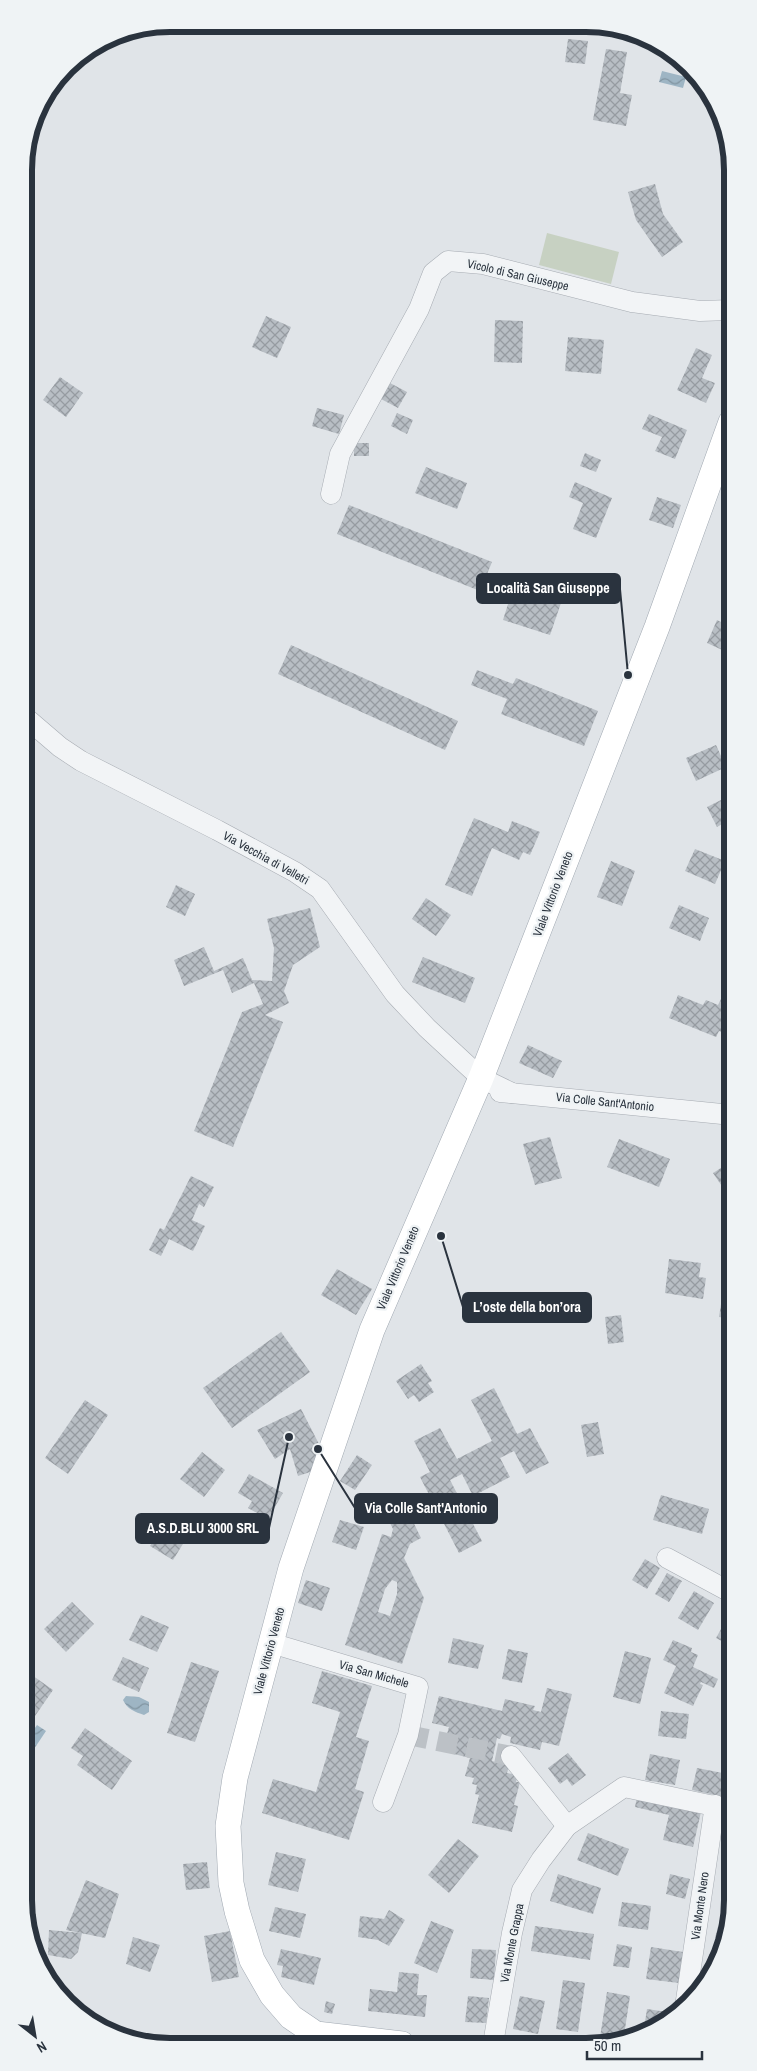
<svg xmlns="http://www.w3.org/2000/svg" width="757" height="2071" viewBox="0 0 757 2071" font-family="'Archivo Narrow',sans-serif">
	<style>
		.grass { fill: #c7d1c2 }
		.water { fill: url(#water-waves) }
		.building { fill: url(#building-cross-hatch); fill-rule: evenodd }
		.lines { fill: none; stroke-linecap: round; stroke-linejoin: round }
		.minor-tunnel { stroke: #bcc1c6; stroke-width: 20; stroke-dasharray: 20 10; stroke-linecap: butt }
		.minor-casing { stroke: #a6abb2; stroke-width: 21 }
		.major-casing { stroke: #a1a9b2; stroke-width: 26 }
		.minor { stroke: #f2f4f6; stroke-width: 20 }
		.major { stroke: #fff; stroke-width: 25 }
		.labels { text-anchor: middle; stroke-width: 4.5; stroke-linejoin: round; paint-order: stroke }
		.street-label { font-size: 12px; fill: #2a333e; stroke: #eff3f5 }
		.rim { fill: none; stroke: #2a333e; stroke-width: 6 }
		.leader { fill: none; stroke: #2a333e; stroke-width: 2 }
		.callout-dot { fill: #2a333e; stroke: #eff3f5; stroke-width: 2 }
		.callout { fill: #2a333e; stroke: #2a333e; stroke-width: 2 }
		.callout-label { font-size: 14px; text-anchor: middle; font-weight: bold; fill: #fff }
	</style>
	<defs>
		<pattern id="water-waves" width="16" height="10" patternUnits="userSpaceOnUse" patternTransform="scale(1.25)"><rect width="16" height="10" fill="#9eb5c4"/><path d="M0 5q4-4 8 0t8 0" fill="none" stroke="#8194a1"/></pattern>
		<pattern id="building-cross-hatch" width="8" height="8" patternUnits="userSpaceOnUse" patternTransform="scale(1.25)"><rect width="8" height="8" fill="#b8bec4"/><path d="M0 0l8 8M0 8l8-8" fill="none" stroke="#969ba1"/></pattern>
	</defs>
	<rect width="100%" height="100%" fill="#e0e4e8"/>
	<!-- grass -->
	<path class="grass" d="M547 233 619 252 611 284 539 265Z"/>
	<!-- water -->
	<g class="water">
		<path d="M662 71 686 77 683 88 659 82Z"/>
		<path d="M126 1696 139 1697 149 1702V1712L144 1715C135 1712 127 1709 123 1700Z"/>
		<path d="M37 1725 46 1731 32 1752 26 1748V1741Z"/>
	</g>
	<!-- building -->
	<g class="building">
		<path d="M568 39 588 41 585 64 565 62Z"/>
		<path d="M606 49 627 52 620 93 632 95 626 126 593 120Z"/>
		<path d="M655 184 663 214 683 242 662 257 636 220 628 192Z"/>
		<path d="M266 316 291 327 277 358 252 347Z"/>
		<path d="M495 320 523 321 522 363 494 362Z"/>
		<path d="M568 337 604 340 601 374 565 371Z"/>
		<path d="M696 348 712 355 702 378 715 383 706 403 677 390Z"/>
		<path d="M60 377 83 393 66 417 43 400Z"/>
		<path d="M390 383 407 392 398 408 381 399Z"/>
		<path d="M317 408 344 415 339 434 312 426Z"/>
		<path d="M397 413 413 420 407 434 391 426Z"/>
		<path d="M649 414 687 430 675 459 655 451 662 437 642 429Z"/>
		<rect x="354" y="443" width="15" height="13"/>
		<path d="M585 453 601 460 596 472 580 466Z"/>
		<path d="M426 467 467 483 457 509 415 493Z"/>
		<path d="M575 482 612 498 596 538 573 529 583 503 569 497Z"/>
		<path d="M657 497 681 505 673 528 649 520Z"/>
		<path d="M349 505 492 562 480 591 337 534Z"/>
		<path d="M513 588 561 603 550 635 503 620Z"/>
		<path d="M717 620 731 627V654L707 643Z"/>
		<path d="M291 645 458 721 445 750 278 674Z"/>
		<path d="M477 670 513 684 516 678 598 711 584 746 501 714 507 699 471 685Z"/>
		<path d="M716 745 726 767 696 781 686 758Z"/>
		<path d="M731 795V819L717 827 707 807Z"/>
		<path d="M474 818 508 832 512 821 540 832 530 855 523 852 519 860 492 848 472 896 445 885Z"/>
		<path d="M695 849 725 861 715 884 685 871Z"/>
		<path d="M611 861 635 871 622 906 597 897Z"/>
		<path d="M176 885 195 894 185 916 166 907Z"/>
		<path d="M426 898 451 915 436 936 412 919Z"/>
		<path d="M679 905 709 918 700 941 669 928Z"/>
		<path d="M310 908 320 947 293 965 284 991 289 1003 265 1015 283 1022 233 1147 194 1131 242 1012 263 1004 254 983 232 993 223 970 184 986 174 960 204 947 214 971 243 958 252 980 272 981 274 948 267 919Z"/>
		<path d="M423 957 475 978 465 1003 412 982Z"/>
		<path d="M678 995 703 1005 706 1000 718 1005 722 997 732 1001V1036L719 1031 716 1037 669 1018Z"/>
		<path d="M528 1045 562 1061 553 1078 519 1063Z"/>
		<path d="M550 1137 562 1178 535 1185 523 1144Z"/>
		<path d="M619 1139 670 1159 659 1187 607 1167Z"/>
		<path d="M732 1161V1201L713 1173Z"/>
		<path d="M191 1176 214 1187 204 1207 199 1204 192 1220 205 1226 193 1251 169 1239 161 1256 149 1250 160 1228 164 1230Z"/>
		<path d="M669 1259 701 1263 699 1277 706 1278 703 1299 665 1293Z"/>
		<path d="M337 1269 372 1289 356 1315 321 1295Z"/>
		<path d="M724 1284 732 1285V1319L719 1317Z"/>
		<path d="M621 1315 624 1342 608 1344 605 1317Z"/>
		<path d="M281 1332 310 1372 232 1428 203 1388Z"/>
		<path d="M421 1364 432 1381 428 1383 434 1392 419 1402 414 1395 408 1399 396 1381Z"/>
		<path d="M494 1388 517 1434 530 1428 549 1463 526 1474 514 1451 500 1458 510 1477 473 1496 462 1474 450 1480 482 1541 459 1553 420 1477 430 1472 414 1441 440 1428 457 1459 492 1441 471 1400Z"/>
		<path d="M85 1400 108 1415 68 1474 45 1458Z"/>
		<path d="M301 1409 319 1444 313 1471 298 1476 290 1449 275 1459 257 1430Z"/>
		<path d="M598 1422 604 1454 587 1457 581 1425Z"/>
		<path d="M202 1452 225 1470 204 1497 180 1479Z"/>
		<path d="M357 1455 372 1465 355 1490 340 1481Z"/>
		<path d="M249 1474 283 1493 268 1519 248 1508 252 1501 238 1493Z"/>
		<path d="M661 1495 709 1509 702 1534 653 1520Z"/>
		<path d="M401 1497 421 1538 410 1544 404 1558 424 1598 402 1664 345 1645 382 1534 391 1537 393 1529 382 1507ZM392 1580 397 1582V1594L390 1616 378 1612 385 1589Z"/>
		<path d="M168 1517 191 1531 173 1560 150 1546Z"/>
		<path d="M340 1520 364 1527 356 1550 332 1542Z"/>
		<path d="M645 1559 660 1568 647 1589 632 1580Z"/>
		<path d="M667 1573 682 1581 669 1602 655 1594Z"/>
		<path d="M306 1580 330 1588 322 1611 298 1603Z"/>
		<path d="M694 1591 714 1603 698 1630 678 1618Z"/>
		<path d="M72 1602 94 1624 66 1652 44 1629Z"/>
		<path d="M730 1613 733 1614V1647L716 1638Z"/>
		<path d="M141 1615 169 1627 157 1652 129 1640Z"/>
		<path d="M453 1638 484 1645 478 1669 448 1663Z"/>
		<path d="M673 1640 692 1648 691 1652 698 1655 693 1667 718 1679 714 1688 701 1682 700 1684 703 1685 693 1706 664 1693 676 1666 663 1660Z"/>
		<path d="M508 1649 528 1653 522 1683 502 1679Z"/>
		<path d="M625 1651 651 1658 640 1704 613 1697Z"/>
		<path d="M123 1657 149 1668 139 1692 112 1680Z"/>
		<path d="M191 1662 219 1671 195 1742 167 1733Z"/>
		<path d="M322 1671 372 1686 356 1737 369 1741 355 1789 364 1792 349 1840 262 1813 273 1779 316 1792 340 1712 312 1703Z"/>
		<path d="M29 1673 53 1690 26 1729V1677Z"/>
		<path d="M547 1688 572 1694 559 1746 542 1742 540 1750 510 1743 511 1737 502 1734 500 1739 497 1738 492 1761 509 1766 507 1773 518 1775 516 1782H520L514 1805 518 1806 512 1832 472 1823 479 1795 475 1794 477 1785 472 1784 474 1778 465 1776 470 1758 442 1751 449 1727 432 1723 439 1696 502 1711 505 1699 535 1706 533 1710 541 1712Z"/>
		<path d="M732 1702H733V1748L724 1747Z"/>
		<path d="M661 1711 689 1714 686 1739 658 1736Z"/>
		<path d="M85 1728 132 1761 112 1790 77 1765 83 1756 71 1748Z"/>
		<path d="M568 1753 586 1775 572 1786 567 1779 560 1784 548 1768Z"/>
		<path d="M650 1754 680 1760 675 1785 645 1780Z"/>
		<path d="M697 1768 733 1775V1799L692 1790Z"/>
		<path d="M637 1797 701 1812 693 1847 663 1840 669 1815 635 1807Z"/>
		<path d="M588 1833 629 1849 618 1876 577 1860Z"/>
		<path d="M458 1839 479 1856 449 1893 428 1875Z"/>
		<path d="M276 1852 306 1859 298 1892 268 1885Z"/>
		<path d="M207 1862 210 1888 186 1890 183 1864Z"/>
		<path d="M732 1869H733V1897L726 1895Z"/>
		<path d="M558 1874 601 1888 593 1914 550 1901Z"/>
		<path d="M670 1874 690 1879 685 1899 666 1894Z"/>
		<path d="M86 1880 119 1894 105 1938 66 1930Z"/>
		<path d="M622 1902 651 1906 648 1930 618 1926Z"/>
		<path d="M275 1907 306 1914 300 1938 269 1931Z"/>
		<path d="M389 1910 405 1920 389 1946 378 1940 358 1937 360 1916 384 1919Z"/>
		<path d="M27 1912 36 1914 33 1930 27 1928Z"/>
		<path d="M722 1912 732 1914 726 1940 715 1938Z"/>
		<path d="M431 1921 454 1930 437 1973 414 1963Z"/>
		<path d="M535 1926 594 1934 590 1960 531 1951Z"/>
		<path d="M49 1930 82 1933 78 1952 71 1959 48 1955Z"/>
		<path d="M230 1931 239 1977 212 1982 204 1936Z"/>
		<path d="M133 1937 160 1945 150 1972 126 1964Z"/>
		<path d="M617 1944 632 1947 629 1968 613 1966Z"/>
		<path d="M651 1947 683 1952 679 1983 646 1979Z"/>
		<path d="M281 1949 321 1958 314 1985 281 1977 283 1966 277 1965Z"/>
		<path d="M472 1949 496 1950 494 1980 470 1978Z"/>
		<path d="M709 1954 722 1956 705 1985Z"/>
		<path d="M399 1972 419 1974 417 1995H427L425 2017 368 2011 370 1989 397 1992Z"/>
		<path d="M563 1980 585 1983 578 2032 556 2029Z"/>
		<path d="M607 1992 630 1996 623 2042 615 2044H599Z"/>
		<path d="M468 1996 489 1998 486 2023 465 2022Z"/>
		<path d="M520 1996 545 2001 538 2034 513 2029Z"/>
		<path d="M326 2001 335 2004 332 2014 324 2012Z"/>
		<path d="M647 2009 674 2013V2016L660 2027 643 2034Z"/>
	</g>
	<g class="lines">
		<!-- minor-tunnel -->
		<path class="minor-tunnel" d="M408 1735 511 1756"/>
		<defs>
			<g id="minor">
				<path d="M331 494 340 454 419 309 433 273 448 261 483 264 632 302 700 311 731 310"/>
				<path d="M25 717 60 747 81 761 217 830 295 872 320 889 395 994 427 1028 481 1078 512 1093"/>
				<path d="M500 1092 732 1115"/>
				<path d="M667 1558 732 1593"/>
				<path d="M271 1643 418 1687 408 1735 383 1802"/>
				<path d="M511 1756 567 1826"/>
				<path d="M685 2007 715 1805"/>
				<path d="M493 2044 512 1933 522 1890 541 1860 567 1826 624 1787 733 1810"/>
			</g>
			<path id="major" d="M402 2044 316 2034 291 2017 272 1995 252 1960 237 1911 231 1883 228 1826 235 1778 291 1568 372 1330 481 1078 657 627 731 422"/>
		</defs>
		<!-- minor casing -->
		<use href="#minor" class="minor-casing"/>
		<!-- major casing -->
		<use href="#major" class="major-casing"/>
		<!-- minor -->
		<use href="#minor" class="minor"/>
		<!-- major -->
		<use href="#major" class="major"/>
	</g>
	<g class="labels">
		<!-- street labels -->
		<g class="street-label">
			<text transform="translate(518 275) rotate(13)" y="4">Vicolo di San Giuseppe</text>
			<text transform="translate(266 858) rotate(29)" y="4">Via Vecchia di Velletri</text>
			<text transform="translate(553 894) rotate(-69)" y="4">Viale Vittorio Veneto</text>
			<text transform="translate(605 1102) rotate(6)" y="4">Via Colle Sant'Antonio</text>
			<text transform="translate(398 1268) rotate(-67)" y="4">Viale Vittorio Veneto</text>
			<text transform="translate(269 1651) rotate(-75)" y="4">Viale Vittorio Veneto</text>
			<text transform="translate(374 1674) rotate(16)" y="4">Via San Michele</text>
			<text transform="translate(700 1906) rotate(-82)" y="4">Via Monte Nero</text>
			<text transform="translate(512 1943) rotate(-79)" y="4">Via Monte Grappa</text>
		</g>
	</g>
	<!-- crop -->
	<path d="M0 0H757V2071H0ZM170 32H586A138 138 0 0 1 724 170V1900A138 138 0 0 1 586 2038H170A138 138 0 0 1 32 1900V170A138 138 0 0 1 170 32Z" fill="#eff3f5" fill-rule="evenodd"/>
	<path class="rim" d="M170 32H586A138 138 0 0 1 724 170V1900A138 138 0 0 1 586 2038H170A138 138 0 0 1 32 1900V170A138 138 0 0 1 170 32Z"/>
	<!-- callouts -->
	<path class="leader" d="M628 675L620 589M441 1236L463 1307M318 1449L355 1508M289 1437L269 1528"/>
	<g class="callout-dot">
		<circle cx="628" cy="675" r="5"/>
		<circle cx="441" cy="1236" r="5"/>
		<circle cx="318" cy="1449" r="5"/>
		<circle cx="289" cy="1437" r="5"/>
	</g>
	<g class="callout">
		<rect x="477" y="574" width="143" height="29" rx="5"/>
		<rect x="463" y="1293" width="128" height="29" rx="5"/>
		<rect x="355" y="1494" width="142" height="29" rx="5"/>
		<rect x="136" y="1514" width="133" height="29" rx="5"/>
	</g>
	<g class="callout-label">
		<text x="548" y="593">Località San Giuseppe</text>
		<text x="527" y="1312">L’oste della bon’ora</text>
		<text x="426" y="1513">Via Colle Sant'Antonio</text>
		<text x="203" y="1533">A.S.D.BLU 3000 SRL</text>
	</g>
	<!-- north arrow -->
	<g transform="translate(35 2036) rotate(149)" stroke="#eff3f5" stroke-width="4" paint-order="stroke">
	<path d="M0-4L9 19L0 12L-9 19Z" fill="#2a333e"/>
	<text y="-8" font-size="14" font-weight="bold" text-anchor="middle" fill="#2a333e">N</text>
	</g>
	<!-- scale -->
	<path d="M587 2051v8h115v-8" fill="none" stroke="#2a333e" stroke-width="2.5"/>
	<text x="594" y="2051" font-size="15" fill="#2a333e" stroke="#eff3f5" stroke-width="4" paint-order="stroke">50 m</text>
</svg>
